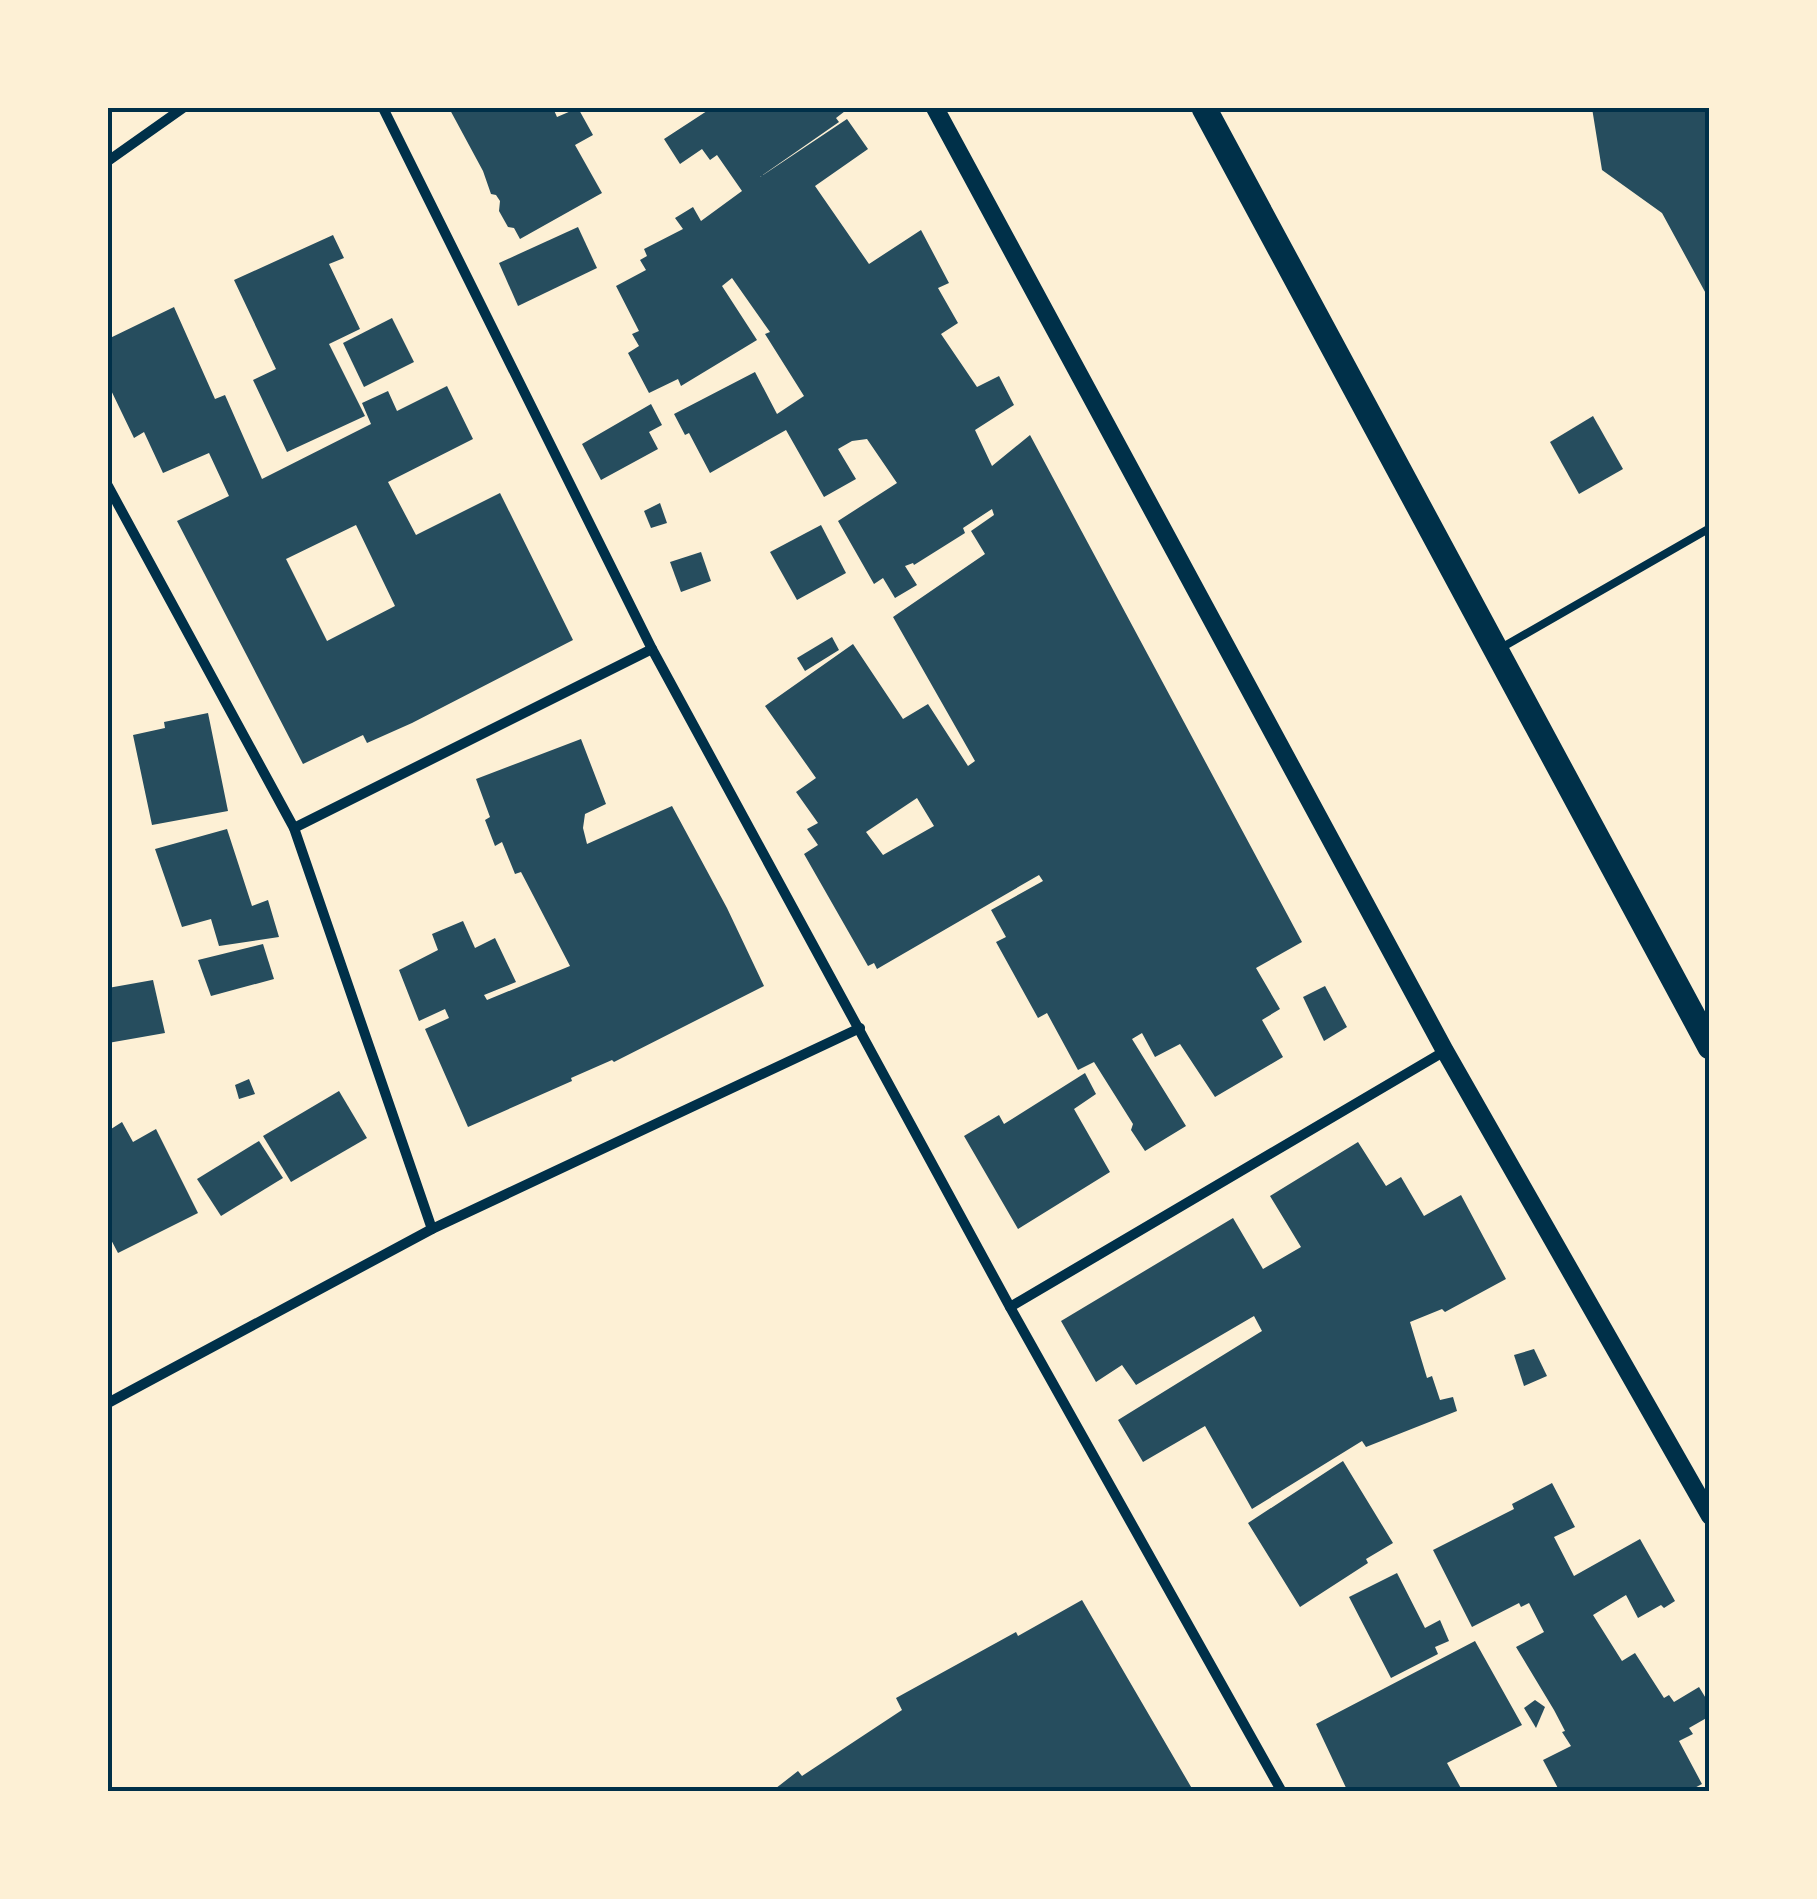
<svg xmlns="http://www.w3.org/2000/svg" width="1817" height="1899" viewBox="0 0 1817 1899" font-family="Manrope,sans-serif">
	<style>
		.building { fill: #264d5e; fill-rule: evenodd }
		.lines { fill: none; stroke-linecap: round; stroke-linejoin: round }
		.service { stroke: #003049; stroke-width: 8 }
		.minor { stroke: #003049; stroke-width: 10 }
		.tertiary { stroke: #003049; stroke-width: 18 }
		.primary { stroke: #003049; stroke-width: 25 }
		.neatline { fill: none; stroke: #003049; stroke-width: 4 }
	</style>
	<rect width="100%" height="100%" fill="#fdf0d5"/>
	<!-- building -->
	<g class="building">
		<path d="M449 108H553L557 117 578 108 593 135 575 145 602 193 520 239 514 228 508 227 499 211 500 201 496 195 491 194 483 171Z"/>
		<path d="M708 108H849L836 118 839 122 760 177 847 119 868 149 815 186 869 264 921 230 949 283 938 288 958 323 941 334 977 387 999 376 1014 405 975 430 992 466 1030 435 1302 942 1256 968 1280 1009 1262 1020 1283 1057 1215 1097 1180 1044 1155 1057 1142 1033 1132 1039 1186 1126 1145 1151 1131 1130 1133 1124 1094 1062 1078 1070 1047 1013 1038 1018 996 942 1006 937 991 910 1043 881 1039 875 877 969 874 963 868 966 804 854 818 845 807 829 818 823 796 792 816 778 765 706 853 644 903 719 928 704 968 766 975 761 893 617 985 554 971 531 994 515 992 509 963 528 965 533 914 565 913 563 905 566 917 585 895 598 883 578 874 584 838 521 897 483 867 439 852 441 838 449 856 479 824 497 786 430 710 473 689 433 685 435 674 414 755 372 777 414 804 396 765 334 770 332 732 278 722 286 757 340 681 386 678 379 649 393 628 353 639 346 632 334 639 331 616 286 646 270 640 260 647 256 644 249 683 229 675 218 693 207 701 221 742 191 717 155 710 160 702 149 680 164 664 139 710 109ZM917 798 934 826 883 855 866 832Z"/>
		<path d="M1592 108H1710V301L1662 213 1602 170Z"/>
		<path d="M578 227 597 268 518 306 499 263Z"/>
		<path d="M333 235 344 258 329 264 360 329 329 344 365 416 287 452 253 380 276 369 234 280Z"/>
		<path d="M174 307 215 399 225 395 262 479 371 424 362 403 388 391 397 411 447 386 473 439 388 482 416 535 500 493 573 640 412 723 367 743 363 735 303 764 177 521 229 496 209 453 163 473 144 432 134 438 108 384V339ZM356 525 395 606 327 641 286 559Z"/>
		<path d="M392 318 414 362 364 387 343 343Z"/>
		<path d="M651 404 662 425 649 432 658 449 601 480 582 444Z"/>
		<path d="M1593 416 1623 469 1579 494 1550 442Z"/>
		<path d="M660 503 667 523 651 528 644 511Z"/>
		<path d="M821 525 846 573 797 600 770 552Z"/>
		<path d="M701 552 711 581 681 592 670 562Z"/>
		<path d="M832 637 839 650 805 671 797 658Z"/>
		<path d="M208 713 228 811 152 825 133 735 165 728 164 722Z"/>
		<path d="M581 739 606 804 585 814 583 828 587 844 672 806 727 908 764 986 614 1062 612 1060 571 1078 572 1081 468 1127 425 1029 449 1018 445 1009 419 1021 399 970 438 950 432 934 463 921 475 948 495 938 516 982 484 995 487 1000 570 966 521 872 515 874 502 842 495 846 485 820 490 817 476 779Z"/>
		<path d="M227 829 252 906 268 900 279 937 219 946 211 919 182 927 155 849Z"/>
		<path d="M263 944 274 979 211 996 198 960Z"/>
		<path d="M153 980 165 1033 108 1043V988Z"/>
		<path d="M1325 986 1347 1027 1324 1041 1303 997Z"/>
		<path d="M1085 1073 1096 1094 1074 1109 1110 1172 1018 1229 964 1136 999 1115 1004 1124Z"/>
		<path d="M249 1079 255 1094 239 1099 235 1085Z"/>
		<path d="M339 1091 367 1138 291 1182 263 1136Z"/>
		<path d="M122 1122 133 1142 156 1129 198 1213 118 1253 108 1234V1131Z"/>
		<path d="M259 1141 283 1178 221 1216 197 1179Z"/>
		<path d="M1358 1142 1386 1186 1401 1177 1424 1216 1461 1195 1506 1279 1445 1312 1442 1309 1410 1322 1427 1378 1432 1376 1440 1400 1453 1397 1457 1411 1366 1447 1362 1441 1252 1509 1205 1426 1143 1462 1118 1420 1262 1331 1254 1316 1136 1385 1122 1365 1096 1382 1061 1321 1233 1218 1263 1269 1301 1247 1270 1196Z"/>
		<path d="M1534 1349 1547 1376 1524 1386 1514 1355Z"/>
		<path d="M1343 1461 1393 1543 1366 1559 1368 1563 1300 1607 1248 1523Z"/>
		<path d="M1552 1483 1575 1527 1554 1537 1574 1576 1640 1539 1675 1601 1664 1608 1661 1605 1638 1618 1626 1595 1593 1615 1622 1661 1635 1653 1664 1698 1669 1695 1674 1702 1699 1687 1710 1705V1716L1689 1728 1693 1734 1679 1741 1702 1784 1687 1792H1560L1543 1760 1571 1746 1562 1732 1565 1731 1554 1710 1516 1647 1544 1632 1529 1603 1521 1607 1519 1603 1472 1627 1433 1550 1514 1509 1512 1504Z"/>
		<path d="M1397 1573 1425 1628 1440 1620 1449 1641 1435 1647 1438 1654 1391 1678 1349 1597Z"/>
		<path d="M1082 1600 1194 1792H771L798 1771 802 1776 902 1710 896 1698 1016 1632 1018 1636Z"/>
		<path d="M1475 1641 1522 1725 1447 1763 1463 1792H1348L1316 1724Z"/>
		<path d="M1535 1700 1545 1707 1536 1728 1524 1708Z"/>
	</g>
	<g class="lines">
		<!-- service -->
		<path class="service" d="M1501 648 1710 528"/>
		<!-- minor -->
		<g class="minor">
			<path d="M383 108 652 649 1010 1307 1282 1792"/>
			<path d="M108 161 183 108"/>
			<path d="M108 486 294 828 432 1229"/>
			<path d="M294 828 652 649"/>
			<path d="M1010 1307 1445 1051"/>
			<path d="M108 1403 432 1229 860 1028"/>
		</g>
		<!-- tertiary -->
		<path class="tertiary" d="M935 108 1445 1051 1710 1516"/>
		<!-- primary -->
		<path class="primary" d="M1204 108 1710 1047"/>
	</g>
	<!-- border -->
	<rect width="1817" height="1899" fill="none" stroke="#fdf0d5" stroke-width="220"/>
	<rect x="110" y="110" width="1597" height="1679" class="neatline"/>
</svg>
